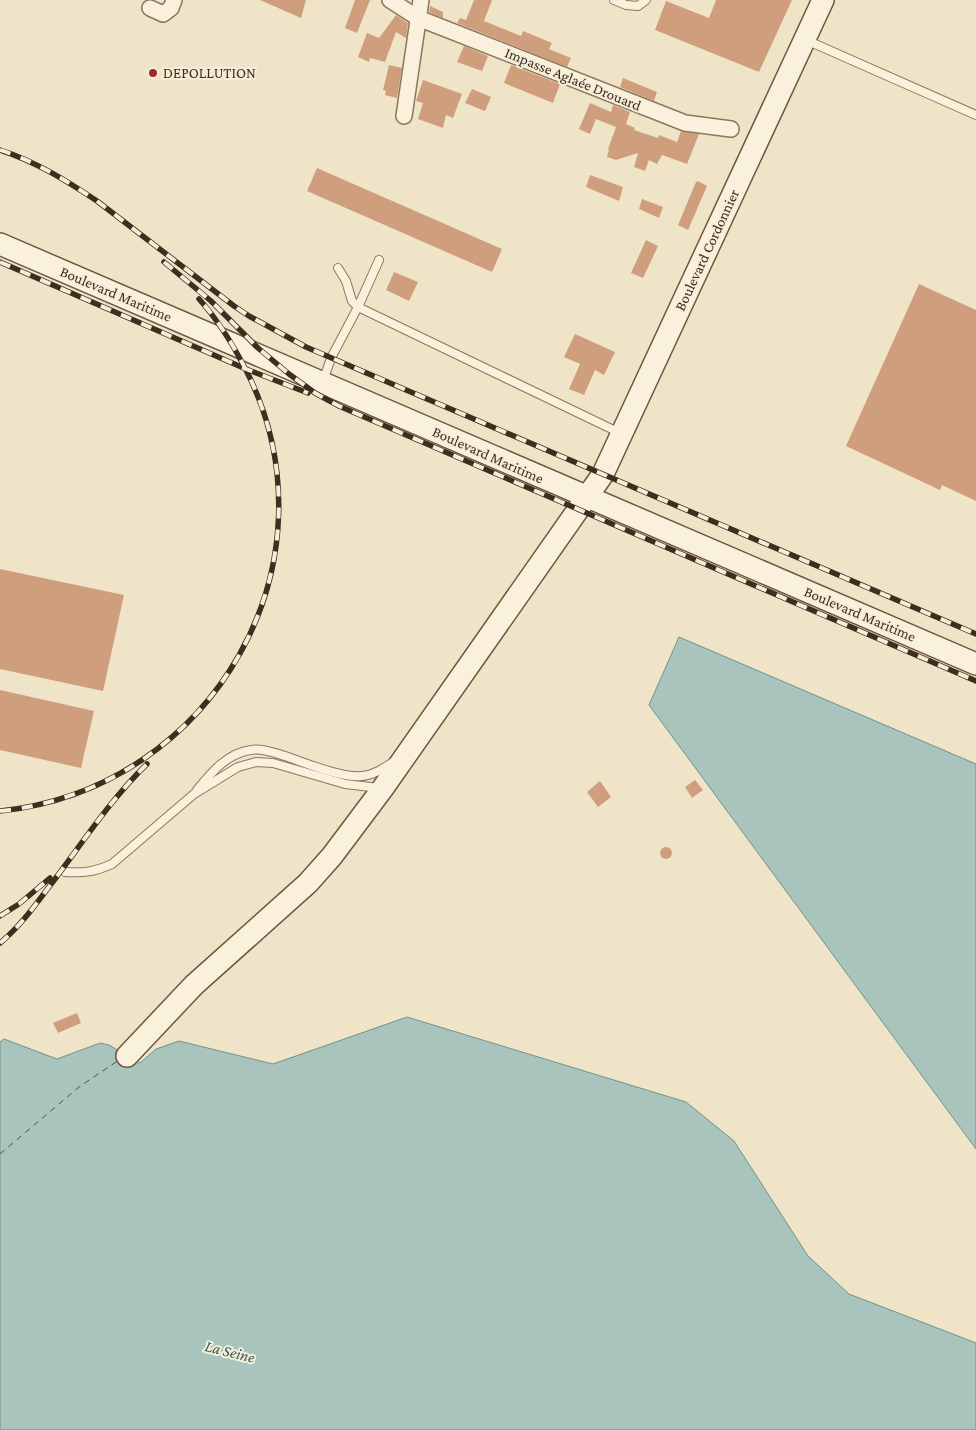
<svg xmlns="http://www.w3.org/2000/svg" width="976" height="1430" viewBox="0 0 976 1430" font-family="'Crimson Pro',serif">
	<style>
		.water { fill: #a9c4bc; stroke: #6f938a }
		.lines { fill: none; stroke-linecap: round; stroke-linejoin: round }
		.ferry { stroke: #2f5d5a; stroke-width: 1; stroke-dasharray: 6 5; stroke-linecap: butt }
		.building { fill: #cf9f7d }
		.lane-casing { stroke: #8d765c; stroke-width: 10 }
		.street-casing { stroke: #8d765c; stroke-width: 18 }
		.secondary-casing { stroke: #6f573f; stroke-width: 24 }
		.lane { stroke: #faf1dc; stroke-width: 8 }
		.street { stroke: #faf1dc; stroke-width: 15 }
		.secondary { stroke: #faf1dc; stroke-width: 21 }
		.rail-casing { stroke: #3d2e20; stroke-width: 5.5 }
		.rail { stroke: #f7eed8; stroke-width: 4; stroke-dasharray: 11; stroke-linecap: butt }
		.poi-dot { fill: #9e2a2b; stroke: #f7eed8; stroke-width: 2 }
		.labels { text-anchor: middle; stroke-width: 4; stroke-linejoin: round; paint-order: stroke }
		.poi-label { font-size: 15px; fill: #3d2e20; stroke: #f7eed8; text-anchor: start }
		.street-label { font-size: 15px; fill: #3d2e20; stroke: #f7eed8 }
		.water-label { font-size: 16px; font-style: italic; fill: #2f5d5a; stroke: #f7eed8 }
	</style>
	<rect width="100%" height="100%" fill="#f0e4c8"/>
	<!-- water -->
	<g class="water">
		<path d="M679 637 976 764V1149L649 705Z"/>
		<path d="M407 1017 686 1102 734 1141 808 1256 849 1294 976 1343V1430H0V1042L4 1039 57 1059 100 1043 109 1045 140 1063 156 1049 179 1041 273 1064Z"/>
	</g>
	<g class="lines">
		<!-- ferry -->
		<path class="ferry" d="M0 1154 79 1087 119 1060"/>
	</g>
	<!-- building -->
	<g class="building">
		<path d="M260 0H306L301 18Z"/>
		<path d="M355 0H370L357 33 345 28Z"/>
		<path d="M474 0H492L484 21 521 36 523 31 552 43 549 49 571 58 567 67 457 23 460 18 466 20Z"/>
		<path d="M716 0H792L759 72 655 30 666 1 709 18Z"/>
		<path d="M430 6 443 12V18L429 12Z"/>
		<path d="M396 15 408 23 406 38 396 32 385 62 370 58 369 62 358 57 367 33 379 38Z"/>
		<path d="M464 46 488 56 482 71 457 62Z"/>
		<path d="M389 65 402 68 397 98 385 95 386 91 383 90Z"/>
		<path d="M511 65 560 84 553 103 504 83Z"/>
		<path d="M623 78 657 92 654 101 620 87Z"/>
		<path d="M423 80 462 94 453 118 446 115 443 128 418 119 423 103 416 101Z"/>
		<path d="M472 89 491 97 485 111 465 103Z"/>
		<path d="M590 103 611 112 613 105 630 112 626 124 635 128 634 130 658 138 659 135 677 142 681 131 699 134 687 164 662 155 657 164 649 160 645 171 634 167 638 153 616 160 607 157 609 149H608L616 127 596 119 590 134 579 129Z"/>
		<path d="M317 168 502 249 492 272 307 191Z"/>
		<path d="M590 175 623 187 619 201 586 187Z"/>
		<path d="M698 181 707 186 688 230 678 225 696 182Z"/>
		<path d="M642 199 663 207 659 218 639 209Z"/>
		<path d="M646 240 658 246 643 278 631 273Z"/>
		<path d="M394 272 418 282 409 301 386 290Z"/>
		<path d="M919 284 976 310V501L942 485 940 490 846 446Z"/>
		<path d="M575 334 615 352 604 375 595 370 584 395 569 389 580 364 564 357Z"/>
		<path d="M0 569 124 595 103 691 0 669Z"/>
		<path d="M0 690 94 711 81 768 0 750Z"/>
		<path d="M695 780 703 790 692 798 685 787Z"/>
		<path d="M600 781 611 797 598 807 587 792Z"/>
		<circle cx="666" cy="853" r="6"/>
		<path d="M77 1013 81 1023 58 1033 53 1023Z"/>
	</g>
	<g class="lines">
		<defs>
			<g id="lane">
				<path d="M614 0 626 5 638 6 646 0"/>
				<path d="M806 40 976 115"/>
				<path d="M338 268 346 281 352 301 358 307 620 433"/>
				<path d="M323 381 331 358 358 307 379 260"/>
				<path d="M197 790C211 773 227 753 251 750 261 748 275 753 285 756 306 763 341 778 362 776 374 775 384 768 393 762"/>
				<path d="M65 872C85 873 94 872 112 864L194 794 238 767 256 762 273 763 345 784 379 788"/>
			</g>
			<g id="street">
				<path d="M390 0 418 18 685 123 731 129"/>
				<path d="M150 8 163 14 171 8 174 0"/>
				<path d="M404 116 421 0"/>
			</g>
			<g id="secondary">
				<path d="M0 244C325 384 650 525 976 664"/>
				<path d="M127 1056 194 985 308 883 332 856 383 788 603 474 823 0"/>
			</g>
		</defs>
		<!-- lane casing -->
		<use href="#lane" class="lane-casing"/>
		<!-- street casing -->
		<use href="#street" class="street-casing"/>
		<!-- secondary casing -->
		<use href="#secondary" class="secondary-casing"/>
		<!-- lane -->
		<use href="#lane" class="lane"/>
		<!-- street -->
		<use href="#street" class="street"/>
		<!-- secondary -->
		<use href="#secondary" class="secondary"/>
		<defs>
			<g id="rail">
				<path d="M0 150C35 161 67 181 97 201L234 306 249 316 306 347 976 634"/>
				<path d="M0 262 246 369 308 393"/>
				<path d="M164 262 211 301 258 348 289 374 315 393 339 406 976 681"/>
				<path d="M0 811C214 789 344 561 245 368 232 343 218 320 199 299"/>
				<path d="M0 916 19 904 50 878"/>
				<path d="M0 943C22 925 38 901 55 879 85 839 112 798 147 764"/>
			</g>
		</defs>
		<!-- rail casing -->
		<use href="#rail" class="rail-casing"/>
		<!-- rail -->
		<use href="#rail" class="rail"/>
	</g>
	<!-- markers -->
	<circle class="poi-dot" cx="153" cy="73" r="5"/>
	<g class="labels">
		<!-- poi labels -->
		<g class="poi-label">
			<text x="163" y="78">DEPOLLUTION</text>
		</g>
		<!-- street labels -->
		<g class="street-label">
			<text transform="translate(573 79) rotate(22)" y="5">Impasse Aglaée Drouard</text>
			<text transform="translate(707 250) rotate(-65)" y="5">Boulevard Cordonnier</text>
			<text transform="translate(116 294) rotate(23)" y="5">Boulevard Maritime</text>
			<text transform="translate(488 455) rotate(24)" y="5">Boulevard Maritime</text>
			<text transform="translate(860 614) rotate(23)" y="5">Boulevard Maritime</text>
		</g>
		<!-- water labels -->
		<g class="water-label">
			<text transform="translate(230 1351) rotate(14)" y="6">La Seine</text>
		</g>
	</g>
</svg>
